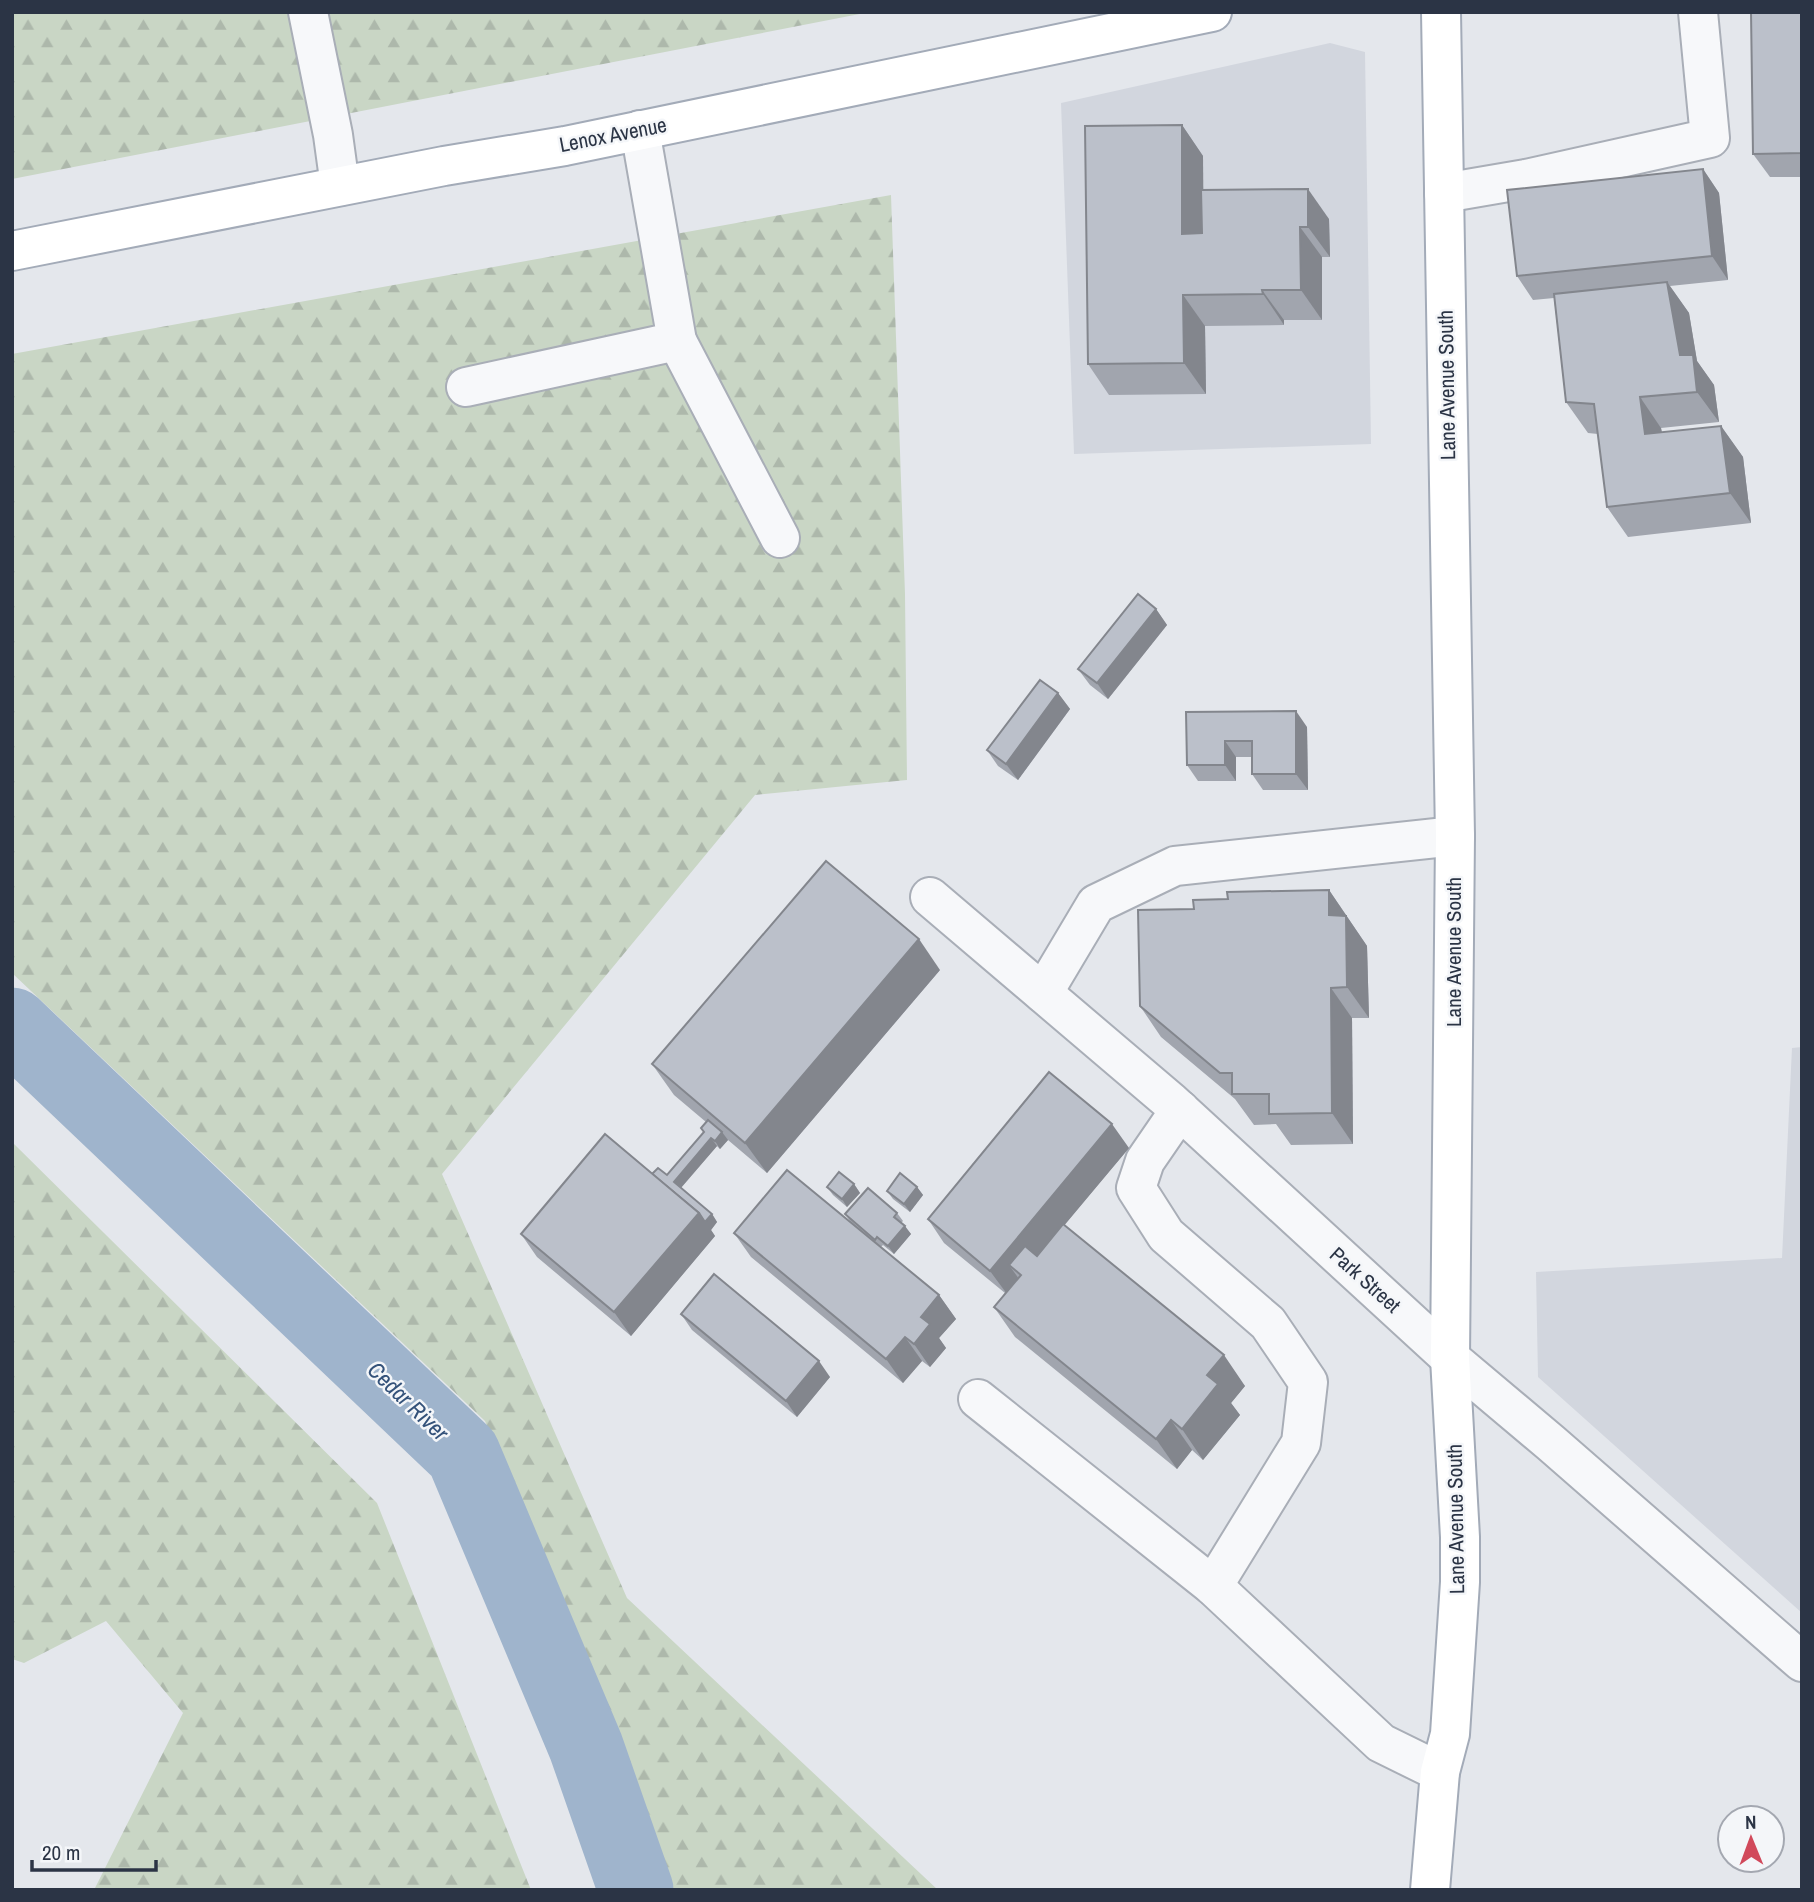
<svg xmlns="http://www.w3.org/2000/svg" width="1814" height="1902" viewBox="0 0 1814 1902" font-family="'Archivo Narrow',sans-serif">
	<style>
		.built { fill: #d2d6de }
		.forest { fill: url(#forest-firs) }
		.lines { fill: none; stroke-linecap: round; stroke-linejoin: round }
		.river { stroke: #9fb4cc; stroke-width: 75 }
		.minor-casing { stroke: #a9aeb7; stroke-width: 42 }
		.major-casing { stroke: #a3abb8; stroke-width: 42 }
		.minor { stroke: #f7f8fa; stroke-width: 38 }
		.major { stroke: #fff; stroke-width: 38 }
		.wall { fill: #a1a5ae }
		.shaded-wall { fill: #83868d }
		.building { fill: #bbc0ca; stroke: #83868d; stroke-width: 2 }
		.labels { text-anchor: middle; stroke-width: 5; stroke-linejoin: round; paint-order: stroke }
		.street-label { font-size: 21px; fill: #2b3445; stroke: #f4f6f9 }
		.water-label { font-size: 23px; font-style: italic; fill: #34527a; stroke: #f4f6f9 }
	</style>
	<defs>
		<pattern id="forest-firs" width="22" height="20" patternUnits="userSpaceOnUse" patternTransform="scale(1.75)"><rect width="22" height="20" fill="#c9d6c5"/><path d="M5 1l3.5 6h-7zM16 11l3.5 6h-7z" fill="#adb8ab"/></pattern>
	</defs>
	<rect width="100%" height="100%" fill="#e4e7ec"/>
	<!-- built -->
	<g class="built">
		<path d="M1330 43 1365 52 1371 444 1074 454 1061 103Z"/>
		<path d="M1802 1047V1613L1538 1377 1536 1272 1782 1258 1792 1048Z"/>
	</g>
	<!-- forest -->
	<g class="forest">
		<path d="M12 12H870L12 179Z"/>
		<path d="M891 195 905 594 907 780 755 795 442 1174 627 1598 938 1890H668L485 1421 12 973V354Z"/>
		<path d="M12 1142 377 1503 531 1890H94L183 1713 106 1621 24 1663 12 1659Z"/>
	</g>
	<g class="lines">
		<!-- river -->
		<path class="river" d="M12 1025 463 1454 586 1747 636 1890"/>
		<defs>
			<g id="minor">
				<path d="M308 12 333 135 340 186"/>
				<path d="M1444 193 1526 179 1710 138 1698 12"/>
				<path d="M677 341 780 538"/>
				<path d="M466 387 677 341 640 130"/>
				<path d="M930 897 1171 1102 1450 1358 1551 1443 1802 1662"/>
				<path d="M1043 993 1096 904 1175 866 1455 836"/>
				<path d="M1180 1110 1145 1161 1136 1188 1166 1235 1268 1323 1308 1382 1301 1443 1213 1586"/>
				<path d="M978 1399 1213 1586 1381 1743 1440 1772"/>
			</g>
			<g id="major">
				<path d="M12 251 444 166 565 146 1212 12"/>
				<path d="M1430 1890 1440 1772 1450 1734 1460 1582V1537L1450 1358 1455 836 1441 12"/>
			</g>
		</defs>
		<!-- minor casing -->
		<use href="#minor" class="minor-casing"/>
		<!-- major casing -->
		<use href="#major" class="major-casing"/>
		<!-- minor -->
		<use href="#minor" class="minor"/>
		<!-- major -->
		<use href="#major" class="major"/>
	</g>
	<!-- wall -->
	<g class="wall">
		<path d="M1802 12V177H1770L1753 154Z"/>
		<path d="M1182 125 1203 156V190L1329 219 1330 257H1322V320H1284V325L1205 326 1206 394 1109 395 1088 364Z"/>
		<path d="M1703 169 1719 193 1728 280 1670 286 1689 313 1697 361 1714 385 1719 422 1661 428 1662 432 1721 426 1743 457 1751 523 1628 537 1607 507 1598 434 1588 433 1566 402 1554 298 1533 300 1517 276Z"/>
		<path d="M1156 609 1167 625 1108 699 1090 685 1078 669Z"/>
		<path d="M1058 693 1070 709 1018 780 998 766 987 750Z"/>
		<path d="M1186 712 1307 727 1308 790H1263L1252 774V757H1236V781H1198L1187 765Z"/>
		<path d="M1329 890 1367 946 1369 1018H1352L1353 1144 1291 1145 1276 1124 1254 1125 1235 1099 1161 1037 1140 1006 1194 909 1228 899Z"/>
		<path d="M940 970 767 1173 728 1140 720 1149 717 1146 681 1188 712 1214 717 1222 711 1230 715 1236 631 1336 537 1257 521 1234 652 1174 667 1175 704 1133 701 1128 706 1122 674 1095 652 1064Z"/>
		<path d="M1129 1148 1064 1225 1245 1386 1231 1403 1240 1415 1203 1460 1192 1450 1177 1469 1015 1337 994 1307 1005 1293 944 1243 928 1219Z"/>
		<path d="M854 1184 860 1193 847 1207 833 1195 827 1187Z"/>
		<path d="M917 1187 923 1195 910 1212 893 1199 887 1191Z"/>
		<path d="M897 1213 903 1221 901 1223 911 1234 894 1254 883 1245 881 1247 939 1295 956 1319 939 1338 946 1348 930 1367 922 1361 903 1383 751 1257 734 1233 850 1221 845 1214Z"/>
		<path d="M681 1314 830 1377 797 1417 692 1330Z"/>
	</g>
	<!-- shaded-wall -->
	<g class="shaded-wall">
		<path d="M1182 125 1203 156 1204 264 1182 234Z"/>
		<path d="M1703 169 1719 193 1728 280 1712 256Z"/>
		<path d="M1308 189 1329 219 1330 257 1308 227Z"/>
		<path d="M1300 227 1322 257V320L1301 290Z"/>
		<path d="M1667 282 1689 313 1697 361 1714 385 1719 422 1697 392 1680 355Z"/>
		<path d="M1262 290 1284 320V325L1263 294Z"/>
		<path d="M1183 295 1205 326 1206 394 1184 363Z"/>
		<path d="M1640 397 1661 428 1667 465 1645 434Z"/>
		<path d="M1721 426 1743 457 1751 523 1730 493Z"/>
		<path d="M1156 609 1167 625 1108 699 1097 683Z"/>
		<path d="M1058 693 1070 709 1018 780 1006 764Z"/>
		<path d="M1296 711 1307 727 1308 790 1296 774Z"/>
		<path d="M1225 741 1236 757V781L1225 765Z"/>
		<path d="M1329 890 1367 946 1369 1018 1347 987 1329 915Z"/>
		<path d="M919 939 940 970 767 1173 745 1143Z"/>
		<path d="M1331 988 1352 1018 1353 1144 1332 1113Z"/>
		<path d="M1112 1124 1129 1148 1022 1276 1009 1265 1019 1279 1007 1294 990 1271Z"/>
		<path d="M722 1132 728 1140 720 1149 715 1141Z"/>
		<path d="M711 1138 717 1146 679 1190 674 1182Z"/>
		<path d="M854 1184 860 1193 847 1207 842 1199Z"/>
		<path d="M917 1187 923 1195 910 1212 904 1204Z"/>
		<path d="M699 1213 712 1214 717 1222 711 1230 715 1236 631 1336 614 1312Z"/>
		<path d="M905 1226 911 1234 894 1254 888 1246Z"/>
		<path d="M939 1295 956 1319 939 1338 946 1348 930 1367 914 1344 921 1317Z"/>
		<path d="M905 1337 922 1361 903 1383 886 1359Z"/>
		<path d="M1224 1355 1245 1386 1231 1403 1240 1415 1203 1460 1182 1429 1207 1375Z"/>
		<path d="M819 1361 830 1377 797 1417 786 1401Z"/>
		<path d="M1171 1420 1192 1450 1177 1469 1156 1439Z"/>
	</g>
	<!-- building -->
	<g class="building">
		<path d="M1751 12H1802V153L1753 154Z"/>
		<path d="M1182 125V234L1202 233 1201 190 1308 189V227H1300L1301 290H1262L1263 294 1183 295 1184 363 1088 364 1085 126Z"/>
		<path d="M1703 169 1712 256 1517 276 1507 190Z"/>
		<path d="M1667 282 1680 355H1693L1697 392 1640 397 1645 434 1721 426 1730 493 1607 507 1594 404 1566 402 1554 294Z"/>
		<path d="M1138 594 1156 609 1097 683 1078 669Z"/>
		<path d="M1040 680 1058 693 1006 764 987 750Z"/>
		<path d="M1296 711V774H1252V741H1225V765H1187L1186 712Z"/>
		<path d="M826 861 919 939 745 1143 652 1064Z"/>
		<path d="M1329 890V915L1346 916 1347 987 1331 988 1332 1113 1269 1114V1094H1232V1073H1220L1140 1006 1138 910 1194 909 1193 900 1228 899 1227 892Z"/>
		<path d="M1049 1072 1112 1124 990 1271 928 1219Z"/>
		<path d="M708 1120 722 1132 715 1141 711 1138 674 1182 712 1214 705 1222 699 1213 652 1174 658 1168 667 1175 704 1132 701 1128Z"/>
		<path d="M605 1134 699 1213 614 1312 521 1234Z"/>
		<path d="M787 1170 939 1295 921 1317 930 1324 914 1344 905 1337 886 1359 734 1233Z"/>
		<path d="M839 1172 854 1184 842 1199 827 1187Z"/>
		<path d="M900 1173 917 1187 904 1204 887 1191Z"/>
		<path d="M868 1188 897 1213 894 1217 905 1226 888 1246 877 1237 875 1240 845 1214Z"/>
		<path d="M1063 1224 1224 1355 1207 1375 1218 1384 1182 1429 1171 1420 1156 1439 994 1307 1021 1275 1009 1265 1025 1246 1037 1256Z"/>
		<path d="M714 1274 819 1361 786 1401 681 1314Z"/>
	</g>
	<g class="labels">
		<!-- street labels -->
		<g class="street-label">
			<text transform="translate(613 135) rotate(-11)" y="7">Lenox Avenue</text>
			<text transform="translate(1447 385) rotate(-91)" y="7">Lane Avenue South</text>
			<text transform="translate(1454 952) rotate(-90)" y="7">Lane Avenue South</text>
			<text transform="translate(1365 1280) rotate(42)" y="7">Park Street</text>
			<text transform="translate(1456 1519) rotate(-91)" y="7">Lane Avenue South</text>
		</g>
		<!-- water labels -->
		<g class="water-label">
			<text transform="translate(408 1401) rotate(44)" y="8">Cedar River</text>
		</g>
	</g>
	<!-- border -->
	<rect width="1814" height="1902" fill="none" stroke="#2b3445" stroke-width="28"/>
	<!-- north arrow -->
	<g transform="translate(1751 1839) rotate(359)"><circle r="33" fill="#f4f6f9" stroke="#a4a8b1" stroke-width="2"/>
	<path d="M0-5L12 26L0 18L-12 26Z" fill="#d1495b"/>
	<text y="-10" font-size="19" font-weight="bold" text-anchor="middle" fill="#2b3445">N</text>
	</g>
	<!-- scale -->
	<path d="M32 1860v10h124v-10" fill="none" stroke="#2b3445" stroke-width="3.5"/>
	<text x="42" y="1860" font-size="21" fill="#2b3445" stroke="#f4f6f9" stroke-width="5" paint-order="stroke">20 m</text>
</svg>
